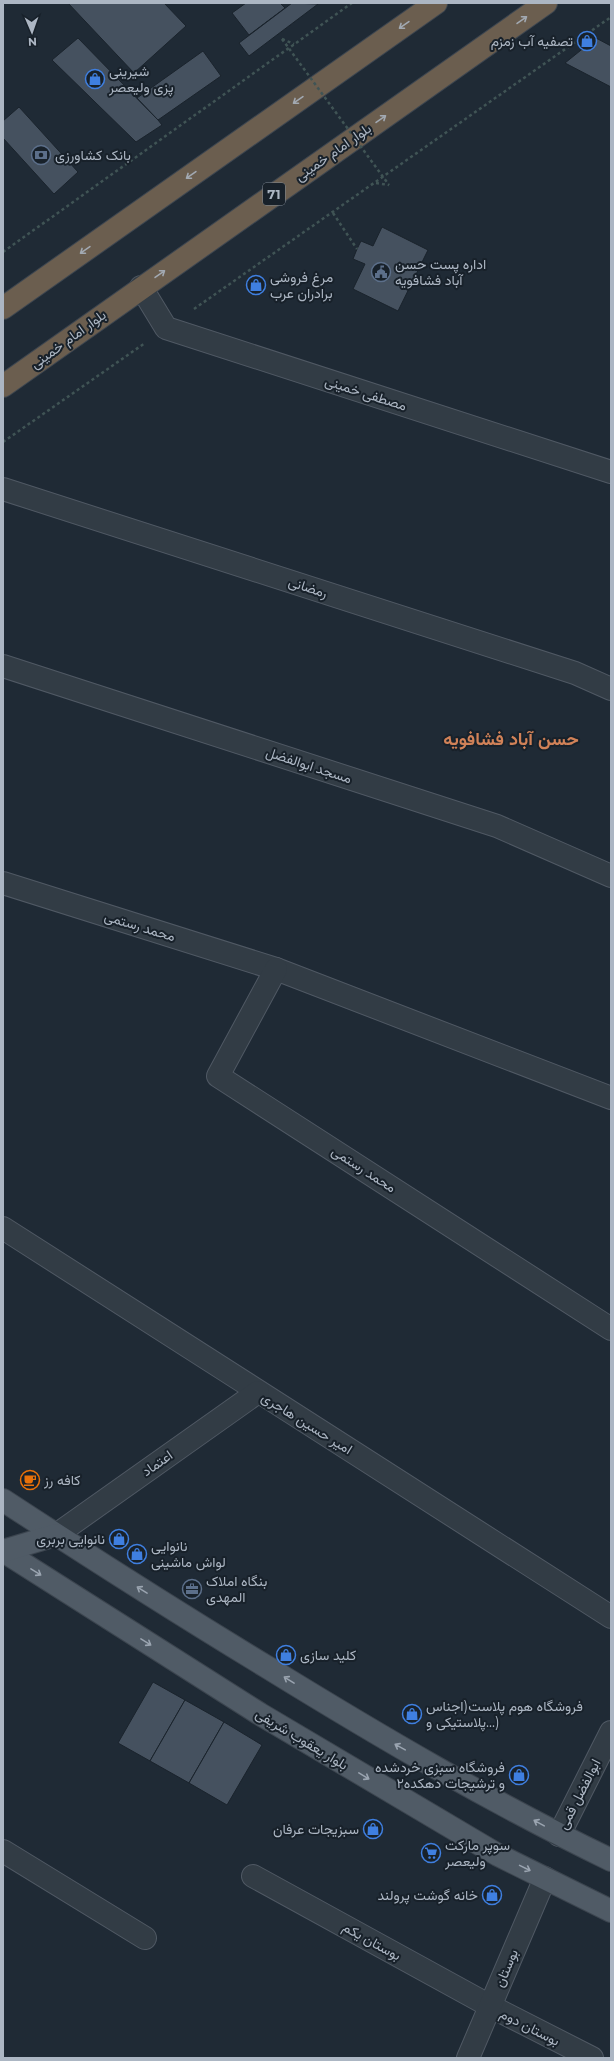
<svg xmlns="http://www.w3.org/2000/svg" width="614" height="2061" viewBox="0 0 614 2061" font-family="Montserrat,Vazirmatn,sans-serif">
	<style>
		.building { fill: #45515f; stroke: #1a232c }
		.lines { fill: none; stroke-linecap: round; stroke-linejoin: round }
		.minor-casing { stroke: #505964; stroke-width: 24 }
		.major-casing { stroke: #3c454f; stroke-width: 24 }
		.highway-casing { stroke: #3d4650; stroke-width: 24 }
		.path { stroke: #405455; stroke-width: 2.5; stroke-dasharray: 3 3; stroke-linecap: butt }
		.minor { stroke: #323c45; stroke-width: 22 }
		.major { stroke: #505b66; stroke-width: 22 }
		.highway { stroke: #6b5e4f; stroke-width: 22 }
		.path-bridge { stroke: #405455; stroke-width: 2.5; stroke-dasharray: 3 3; stroke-linecap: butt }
		.oneway { stroke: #a2a9b2 }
		.oneway2 { stroke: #9aa4b0 }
		.labels { text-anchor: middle; stroke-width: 4; stroke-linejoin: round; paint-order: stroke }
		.shield { fill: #18212a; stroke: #808995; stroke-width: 1 }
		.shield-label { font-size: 13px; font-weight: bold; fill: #acb6c3 }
		.poi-label { font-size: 14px; fill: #acb6c3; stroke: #18212a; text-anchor: start }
		.street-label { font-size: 14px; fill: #acb6c3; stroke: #18212a }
		.district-label { font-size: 18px; font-weight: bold; fill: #d18258; stroke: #18212a }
	</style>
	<rect width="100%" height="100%" fill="#1f2a35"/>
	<!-- building -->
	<g class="building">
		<path d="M68 3H164L186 26 134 73Z"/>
		<path d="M246 3H280L285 8 249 35 232 13Z"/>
		<path d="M292 3 318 4 249 56 239 43Z"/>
		<path d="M78 38 158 120 162 125 136 142 52 60Z"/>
		<path d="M596 38 611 46V87L565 63Z"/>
		<path d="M203 51 221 76 158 120 137 98Z"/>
		<path d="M19 107 78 172 54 194 3 138V121Z"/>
		<path d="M382 227 428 250 398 311 353 289 365 264 353 259 357 249 361 241 373 246Z"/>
		<path d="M153 1682 185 1700 150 1761 118 1743Z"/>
		<path d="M185 1700 224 1722 189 1783 150 1761Z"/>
		<path d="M224 1722 262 1745 227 1805 189 1783Z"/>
	</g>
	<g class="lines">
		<defs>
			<g id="minor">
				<path d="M141 287 166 328 611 472"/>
				<path d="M3 489 575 673 611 689"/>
				<path d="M3 666 497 826 611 876"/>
				<path d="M3 883 276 969 611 1098"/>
				<path d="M276 969 218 1076 611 1329"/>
				<path d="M3 1228 611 1617"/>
				<path d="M56 1535 258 1392"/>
				<path d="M559 1835 611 1732"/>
				<path d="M3 1851 145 1938"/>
				<path d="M253 1876 490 2006 592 2058"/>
				<path d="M468 2058 545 1878"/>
			</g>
			<g id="major">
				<path d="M3 1500C90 1557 178 1613 267 1667 379 1736 493 1803 611 1860"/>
				<path d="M3 1551 260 1714 498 1855 611 1911"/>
				<path d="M3 1551 56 1535"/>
			</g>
			<g id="highway">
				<path d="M3 308 436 3"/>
				<path d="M3 386 546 3"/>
			</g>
		</defs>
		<!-- minor casing -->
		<use href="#minor" class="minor-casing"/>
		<!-- major casing -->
		<use href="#major" class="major-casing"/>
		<!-- highway casing -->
		<use href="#highway" class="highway-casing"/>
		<!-- path -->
		<g class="path">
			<path d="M282 39 294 44"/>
			<path d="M376 183 389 185"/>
			<path d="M333 213 357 249"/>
			<path d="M3 252 352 3"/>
			<path d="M194 309 611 17"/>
			<path d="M3 442 145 343"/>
		</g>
		<!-- minor -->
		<use href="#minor" class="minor"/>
		<!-- major -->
		<use href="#major" class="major"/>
		<!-- highway -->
		<use href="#highway" class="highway"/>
		<!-- path-bridge -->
		<path class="path-bridge" d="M282 39 389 185"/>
	</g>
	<!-- one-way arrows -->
	<defs><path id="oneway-shaft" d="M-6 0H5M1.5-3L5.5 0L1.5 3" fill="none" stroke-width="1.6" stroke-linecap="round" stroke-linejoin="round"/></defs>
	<g class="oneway">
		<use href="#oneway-shaft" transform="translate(522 20) rotate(-35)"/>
		<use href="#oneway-shaft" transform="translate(404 25) rotate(145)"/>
		<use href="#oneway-shaft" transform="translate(298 100) rotate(145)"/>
		<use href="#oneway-shaft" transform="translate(381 119) rotate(-35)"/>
		<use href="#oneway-shaft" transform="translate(191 175) rotate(145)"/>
		<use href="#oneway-shaft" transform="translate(85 250) rotate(145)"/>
		<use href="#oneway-shaft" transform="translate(160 274) rotate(-35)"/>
	</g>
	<g class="oneway2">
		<use href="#oneway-shaft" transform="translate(36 1572) rotate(32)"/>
		<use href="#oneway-shaft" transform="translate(142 1590) rotate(-148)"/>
		<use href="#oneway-shaft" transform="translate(146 1642) rotate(32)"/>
		<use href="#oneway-shaft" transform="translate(289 1680) rotate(-148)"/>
		<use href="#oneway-shaft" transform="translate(400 1747) rotate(-151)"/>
		<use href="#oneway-shaft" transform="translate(364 1776) rotate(31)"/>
		<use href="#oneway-shaft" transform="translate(539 1823) rotate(-151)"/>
		<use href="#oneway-shaft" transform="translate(525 1868) rotate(26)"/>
	</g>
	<!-- icons -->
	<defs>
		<symbol id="shop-ring" viewBox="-11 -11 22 22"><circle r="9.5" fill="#18212a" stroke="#3f7fe0" stroke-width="1.5"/><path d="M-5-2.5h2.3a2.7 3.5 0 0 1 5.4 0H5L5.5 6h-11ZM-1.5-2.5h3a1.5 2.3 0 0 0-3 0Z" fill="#3f7fe0"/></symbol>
		<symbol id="bank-ring" viewBox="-11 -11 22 22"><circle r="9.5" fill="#18212a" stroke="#5c6f8a" stroke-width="1.5"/><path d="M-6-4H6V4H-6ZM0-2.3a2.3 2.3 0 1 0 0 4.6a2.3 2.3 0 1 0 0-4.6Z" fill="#5c6f8a"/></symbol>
		<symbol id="civic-ring" viewBox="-11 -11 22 22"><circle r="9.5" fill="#18212a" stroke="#5c6f8a" stroke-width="1.5"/><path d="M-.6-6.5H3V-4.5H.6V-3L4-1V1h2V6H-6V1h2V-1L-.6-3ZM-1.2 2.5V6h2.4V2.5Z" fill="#5c6f8a"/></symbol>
		<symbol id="cafe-ring" viewBox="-11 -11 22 22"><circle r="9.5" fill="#18212a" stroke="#e8710a" stroke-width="1.5"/><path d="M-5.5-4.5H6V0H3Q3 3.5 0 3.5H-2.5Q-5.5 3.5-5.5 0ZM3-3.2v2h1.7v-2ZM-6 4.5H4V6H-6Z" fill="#e8710a"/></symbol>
		<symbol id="office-ring" viewBox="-11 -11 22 22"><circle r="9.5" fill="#18212a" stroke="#5c6f8a" stroke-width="1.5"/><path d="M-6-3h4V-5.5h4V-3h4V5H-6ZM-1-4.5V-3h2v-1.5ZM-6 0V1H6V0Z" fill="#5c6f8a"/></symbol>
		<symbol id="supermarket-ring" viewBox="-11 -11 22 22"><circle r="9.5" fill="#18212a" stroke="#3f7fe0" stroke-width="1.5"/><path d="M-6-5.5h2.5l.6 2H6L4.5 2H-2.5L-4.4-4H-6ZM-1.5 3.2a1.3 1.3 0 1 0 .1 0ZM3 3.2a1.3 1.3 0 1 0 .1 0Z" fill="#3f7fe0"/></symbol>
	</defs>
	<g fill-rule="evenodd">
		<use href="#shop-ring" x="576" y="30" width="22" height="22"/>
		<use href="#shop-ring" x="84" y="68" width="22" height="22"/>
		<use href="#bank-ring" x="30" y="144" width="22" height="22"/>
		<use href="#civic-ring" x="370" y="261" width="22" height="22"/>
		<use href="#shop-ring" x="245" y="274" width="22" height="22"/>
		<use href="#cafe-ring" x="19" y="1469" width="22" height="22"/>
		<use href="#shop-ring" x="108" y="1528" width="22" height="22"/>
		<use href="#shop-ring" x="126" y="1543" width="22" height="22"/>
		<use href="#office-ring" x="181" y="1578" width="22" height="22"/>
		<use href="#shop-ring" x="275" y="1644" width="22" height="22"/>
		<use href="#shop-ring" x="401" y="1703" width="22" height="22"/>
		<use href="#shop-ring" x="508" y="1764" width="22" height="22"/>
		<use href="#shop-ring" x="362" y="1818" width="22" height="22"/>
		<use href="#supermarket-ring" x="420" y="1842" width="22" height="22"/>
		<use href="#shop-ring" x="481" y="1884" width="22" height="22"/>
	</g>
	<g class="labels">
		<!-- shield labels -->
		<rect class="shield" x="263" y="183" width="22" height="22" rx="3"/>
		<g class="shield-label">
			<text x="274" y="199">71</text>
		</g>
		<!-- poi labels -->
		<g class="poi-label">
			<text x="573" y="46" text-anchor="end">تصفیه آب زمزم</text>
			<text x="109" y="76">شیرینی<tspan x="109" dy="16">پزی ولیعصر</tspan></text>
			<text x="55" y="160">بانک کشاورزی</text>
			<text x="395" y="269">اداره پست حسن<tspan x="395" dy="16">آباد فشافویه</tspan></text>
			<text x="270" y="282">مرغ فروشی<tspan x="270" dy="16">برادران عرب</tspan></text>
			<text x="44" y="1485">کافه رز</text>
			<text x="105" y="1544" text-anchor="end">نانوایی بربری</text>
			<text x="151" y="1551">نانوایی<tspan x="151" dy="16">لواش ماشینی</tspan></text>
			<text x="206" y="1586">بنگاه املاک<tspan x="206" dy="16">المهدی</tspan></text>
			<text x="300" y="1660">کلید سازی</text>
			<text x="426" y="1711">فروشگاه هوم پلاست(اجناس<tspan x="426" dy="16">پلاستیکی و...)</tspan></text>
			<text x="505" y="1772" text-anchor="end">فروشگاه سبزی خردشده<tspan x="505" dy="16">و ترشیجات دهکده۲</tspan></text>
			<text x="359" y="1834" text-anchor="end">سبزیجات عرفان</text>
			<text x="445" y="1850">سوپر مارکت<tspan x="445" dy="16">ولیعصر</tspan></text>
			<text x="478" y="1900" text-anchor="end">خانه گوشت پرولند</text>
		</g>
		<!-- street labels -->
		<g class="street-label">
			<text transform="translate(333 152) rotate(-35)" y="5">بلوار امام خمینی</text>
			<text transform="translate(68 339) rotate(-36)" y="5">بلوار امام خمینی</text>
			<text transform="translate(366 393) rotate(18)" y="5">مصطفی خمینی</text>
			<text transform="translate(308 587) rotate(18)" y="5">رمضانی</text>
			<text transform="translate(309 765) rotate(18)" y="5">مسجد ابوالفضل</text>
			<text transform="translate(140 926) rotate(17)" y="5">محمد رستمی</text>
			<text transform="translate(364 1169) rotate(33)" y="5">محمد رستمی</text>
			<text transform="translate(307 1423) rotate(32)" y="5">امیر حسین هاجری</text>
			<text transform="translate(157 1463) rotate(-35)" y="5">اعتماد</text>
			<text transform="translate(302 1739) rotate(31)" y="5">بلوار یعقوب شریفی</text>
			<text transform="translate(579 1794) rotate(-63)" y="5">ابوالفضل قمی</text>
			<text transform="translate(372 1941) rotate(29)" y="5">بوستان یکم</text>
			<text transform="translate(506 1968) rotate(-67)" y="5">بوستان</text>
			<text transform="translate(530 2027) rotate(27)" y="5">بوستان دوم</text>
		</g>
		<!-- district labels -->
		<g class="district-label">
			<text x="511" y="745">حسن آباد فشافویه</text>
		</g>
	</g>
	<!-- border -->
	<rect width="614" height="2061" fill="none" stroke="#acb6c3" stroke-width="8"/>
	<!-- north arrow -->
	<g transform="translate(32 32) rotate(178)" stroke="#18212a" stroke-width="3" paint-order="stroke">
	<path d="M0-3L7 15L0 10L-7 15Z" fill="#acb6c3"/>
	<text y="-6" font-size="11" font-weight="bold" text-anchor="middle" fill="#acb6c3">N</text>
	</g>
</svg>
